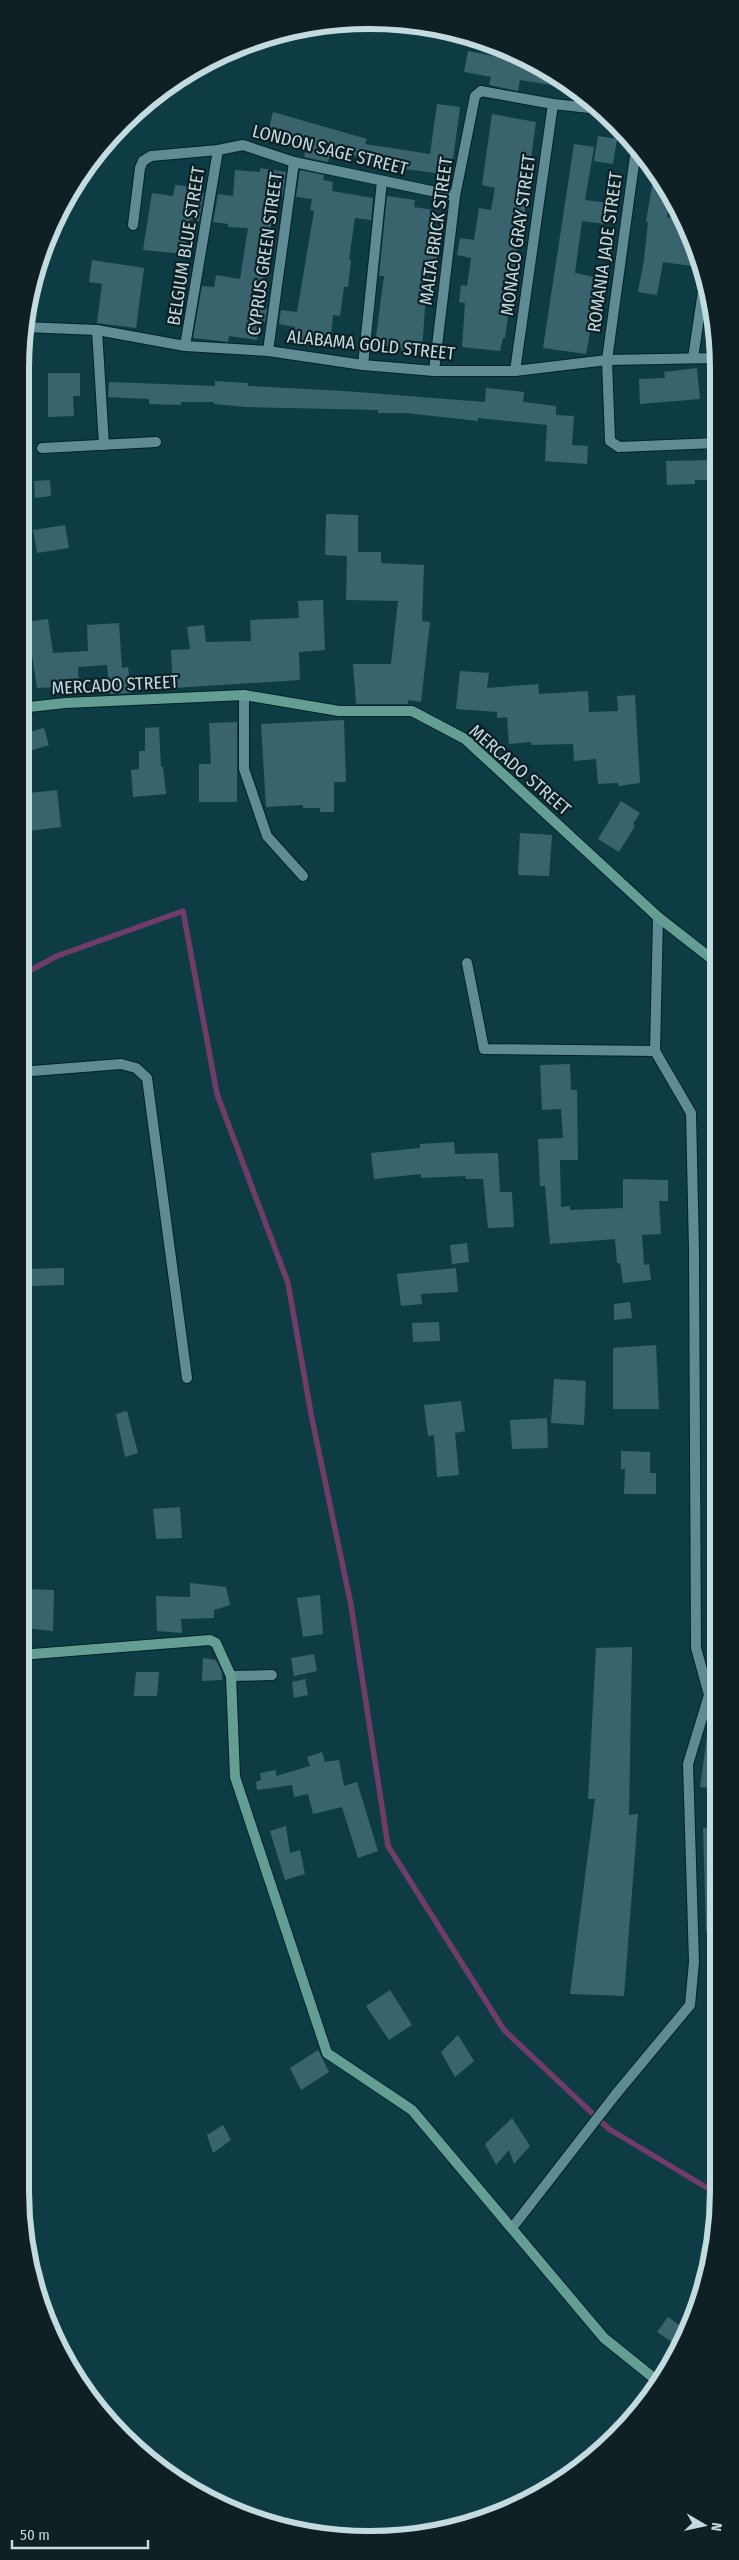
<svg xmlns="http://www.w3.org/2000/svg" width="739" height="2560" viewBox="0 0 739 2560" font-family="'Fira Sans Condensed',sans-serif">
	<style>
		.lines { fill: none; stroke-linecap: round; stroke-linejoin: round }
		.stream { stroke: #723c6a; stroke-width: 5.5 }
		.building { fill: #39646e }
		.lane-casing { stroke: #002228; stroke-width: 12 }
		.street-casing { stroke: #002228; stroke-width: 12 }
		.secondary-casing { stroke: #002228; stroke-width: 12 }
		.lane { stroke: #5f8b95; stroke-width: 10 }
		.street { stroke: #5f8b95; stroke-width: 10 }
		.secondary { stroke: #649e93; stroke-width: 10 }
		.labels { text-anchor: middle; stroke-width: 4.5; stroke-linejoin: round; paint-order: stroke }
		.street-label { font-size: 18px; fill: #c3dadf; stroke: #0e2024 }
		.rim { fill: none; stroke: #c3dadf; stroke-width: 6 }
	</style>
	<rect width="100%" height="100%" fill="#0e3c45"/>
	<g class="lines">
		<!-- stream -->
		<path class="stream" d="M20 976 57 956 183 911 217 1094 288 1283 311 1414 351 1605 388 1846 504 2030 609 2129 719 2195"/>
	</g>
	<!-- building -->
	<g class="building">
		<path d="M468 51 540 65 571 88 520 80 518 91 489 85 491 77 464 72Z"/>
		<path d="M437 104 460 107 451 175 366 164 367 160 332 148 328 162 304 157 308 143 268 132 273 112 367 139 365 144 430 154Z"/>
		<path d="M492 114 536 122 530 166 534 167 518 244 505 338H503L500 351 462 347 465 303 459 302 461 285 467 286 471 258 457 255 460 238 474 240 479 208 491 210 495 188 482 185Z"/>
		<path d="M598 136 617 139 613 164 594 161Z"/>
		<path d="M574 144 594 147 585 200 608 203 605 224 582 221 575 273 600 278 586 354 543 348Z"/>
		<path d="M260 168 286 172 283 195 276 194 261 292 259 307 267 308 265 322 259 321 257 340 229 336 228 342 193 338 202 286 214 287 216 275 240 279 248 228 228 227V224L213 222 218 194 233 196 235 170 260 172Z"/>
		<path d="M300 170 324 175 323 180 333 182 332 191 373 198 371 220 355 218 349 259 351 260 348 287H344L340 316 333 315 330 346 293 343 295 327 279 324 281 310 297 312 314 211 310 210 312 199 296 197Z"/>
		<path d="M654 174 670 197 667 217 685 221 699 267 663 262 657 295 638 292 644 260 648 222H646Z"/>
		<path d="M175 185 195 187V191L204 193 199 221 191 219 189 225 185 254 143 250 152 193 173 196Z"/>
		<path d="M387 196 415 200 414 207 434 210 428 248 438 250 436 264 431 263 426 291 422 352 401 351 402 348 375 344 384 276H379Z"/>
		<path d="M92 260 144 268 136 328 97 323 102 284 89 282Z"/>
		<path d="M697 368 700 399 640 404 639 379 665 378 664 372Z"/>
		<path d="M48 373H80V396H73L74 416 48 417Z"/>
		<path d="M215 381 248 383V386L344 391 485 402 486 388 524 392 523 402 556 406V415L574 416 572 445 588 446 587 464 545 461 547 425 478 418V421L406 413H378V410L246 407 214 404V402H181V405L149 404V399L108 397 109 382 215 386Z"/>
		<path d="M716 460V480H695V484L667 485 666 461Z"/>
		<path d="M50 480 51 496 35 498 34 481Z"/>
		<path d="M326 514 358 515V552H381V563L424 565 422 621 430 622 421 702 408 700V704H356L353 664H391L398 601 346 600 347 556 325 555Z"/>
		<path d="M65 525 69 548 37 553 33 530Z"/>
		<path d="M323 600 325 650 299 652 300 680 173 688 171 650 190 649 187 627 204 625 206 642 251 641 250 620 299 618 298 601Z"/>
		<path d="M48 619 53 653 88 651 87 625 119 623 122 668 128 667 131 693 110 694 107 665 78 667 79 686 37 688 27 622Z"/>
		<path d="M460 671 489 673 487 688 538 684 539 694 588 691 589 712 618 711 617 696 635 695 640 783 619 786 618 783 598 784 596 759 574 761 573 744 531 745V742L509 744 507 717 497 718V712L456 709Z"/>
		<path d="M344 720 346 782H334V812H320V808H303V805L266 807 261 724Z"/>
		<path d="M237 722V802H199V764H211L209 723Z"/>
		<path d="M159 727 161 767H163L166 794 133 797 131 770 139 769V751H145V728Z"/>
		<path d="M44 728 49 745 20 754V735Z"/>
		<path d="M57 790 61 827 20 832V794Z"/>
		<path d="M621 801 640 813 633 824 635 826 619 852 598 839Z"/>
		<path d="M520 833 552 835 549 876 518 875Z"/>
		<path d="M570 1064 571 1090H577L578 1160H560L561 1207 570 1206V1210L623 1208V1179L668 1180V1201H659L661 1234 642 1235 644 1265 649 1264 651 1280 623 1283 620 1263H617L615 1239 550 1244 545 1186H540L538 1139 563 1138 561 1109 542 1110 540 1065Z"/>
		<path d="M454 1142 455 1154 498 1153 500 1192H512L514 1227 488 1228 483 1179H466L465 1176 421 1178V1174L374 1179 371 1153 420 1148V1144Z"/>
		<path d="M467 1243 469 1262 452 1264 450 1245Z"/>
		<path d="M64 1268V1285L30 1286V1269Z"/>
		<path d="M456 1268 458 1292 421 1294 422 1304 401 1306 397 1274Z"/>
		<path d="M630 1302 632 1318 614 1320V1304Z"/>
		<path d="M439 1322 440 1341 413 1342 412 1323Z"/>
		<path d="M656 1345 659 1409H613V1348Z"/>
		<path d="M554 1379 586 1381 584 1425 551 1423Z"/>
		<path d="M461 1401 465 1431 455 1433 459 1475 437 1477 434 1435 428 1436 424 1405Z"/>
		<path d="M127 1411 138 1453 125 1457 116 1414Z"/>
		<path d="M547 1418 548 1448 512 1449 510 1420Z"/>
		<path d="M621 1451 650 1452V1473H656V1494H624L625 1469H621Z"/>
		<path d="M180 1507 182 1538 156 1539 153 1509Z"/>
		<path d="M190 1583 226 1587 230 1605 214 1610V1618L181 1619 182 1633 157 1631 156 1596 190 1597Z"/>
		<path d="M26 1589 54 1590 53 1631 24 1628Z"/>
		<path d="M320 1595 323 1634 303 1637 297 1598Z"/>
		<path d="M632 1647 629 1815 638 1814 624 1996 570 1994 595 1799H588L596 1648Z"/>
		<path d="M314 1654 317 1671 294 1676 291 1658Z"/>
		<path d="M203 1658 216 1660 222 1673V1680L202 1681Z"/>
		<path d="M136 1672H159L157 1696H134Z"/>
		<path d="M305 1679 308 1695 294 1698 292 1682Z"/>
		<path d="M710 1715H718V1788L700 1787Z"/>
		<path d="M322 1752 325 1762 339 1760 344 1786 357 1782 378 1851 358 1858 342 1807 313 1814 308 1794 294 1797 292 1785 257 1790 256 1782 261 1780 260 1773 276 1770V1776L310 1766 307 1757Z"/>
		<path d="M286 1826 290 1853 300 1850 305 1874 285 1880 270 1831Z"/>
		<path d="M703 1828 718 1829 719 1932H706Z"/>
		<path d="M390 1990 412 2025 389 2040 366 2006Z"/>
		<path d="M458 2035 474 2061 455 2077 441 2052Z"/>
		<path d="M318 2050 329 2072 301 2090 290 2068Z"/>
		<path d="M512 2118 530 2146 514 2164 509 2150 496 2165 485 2144Z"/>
		<path d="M223 2125 231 2140 213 2153 207 2135Z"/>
		<path d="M668 2317 688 2331 678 2346 657 2332Z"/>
	</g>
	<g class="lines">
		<defs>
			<g id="lane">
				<path d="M244 695V769L267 836 303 876"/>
				<path d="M231 1676 272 1675"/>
			</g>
			<g id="street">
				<path d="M636 149 607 360 610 441 619 447 716 443"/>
				<path d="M133 225 140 168 143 161 151 156 218 150 243 145 294 162 455 196"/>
				<path d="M24 327 97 330 185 346 268 351 363 365 434 371H515L607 360 716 358"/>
				<path d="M97 330 104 445"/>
				<path d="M185 346 218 150"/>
				<path d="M268 351 294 162"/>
				<path d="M693 358 704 284"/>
				<path d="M363 365 382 181"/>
				<path d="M434 371 455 196 475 96 481 91 553 104 599 109"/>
				<path d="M515 371 553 104"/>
				<path d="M42 448 156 442"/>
				<path d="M467 963 484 1049 655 1051"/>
				<path d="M20 1072 121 1064 136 1068 147 1078 187 1378"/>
				<path d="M512 2228 616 2094 690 2005 694 1962 688 1764 709 1695 696 1648 694 1250 691 1113 655 1051 658 917"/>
			</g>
			<g id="secondary">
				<path d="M20 708 65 703 244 695 339 711H412L465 739 658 917 717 963"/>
				<path d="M20 1655 210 1640 216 1643 231 1676 235 1777 327 2053 412 2110 604 2338 655 2379 662 2381"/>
			</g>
		</defs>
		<!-- lane casing -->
		<use href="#lane" class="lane-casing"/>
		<!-- street casing -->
		<use href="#street" class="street-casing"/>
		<!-- secondary casing -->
		<use href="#secondary" class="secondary-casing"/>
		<!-- lane -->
		<use href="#lane" class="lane"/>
		<!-- street -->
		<use href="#street" class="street"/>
		<!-- secondary -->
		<use href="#secondary" class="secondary"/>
	</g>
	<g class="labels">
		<!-- street labels -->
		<g class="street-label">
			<text transform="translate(330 150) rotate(14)" y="6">LONDON SAGE STREET</text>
			<text transform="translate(436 231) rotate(-82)" y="6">MALTA BRICK STREET</text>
			<text transform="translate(518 235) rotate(-82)" y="6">MONACO GRAY STREET</text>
			<text transform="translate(186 246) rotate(-81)" y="6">BELGIUM BLUE STREET</text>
			<text transform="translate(605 252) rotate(-82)" y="6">ROMANIA JADE STREET</text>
			<text transform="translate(265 254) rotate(-82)" y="6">CYPRUS GREEN STREET</text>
			<text transform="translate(371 345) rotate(6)" y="6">ALABAMA GOLD STREET</text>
			<text transform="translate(115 685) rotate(-3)" y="6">MERCADO STREET</text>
			<text transform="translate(520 770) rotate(41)" y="6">MERCADO STREET</text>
		</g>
	</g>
	<!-- crop -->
	<path d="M0 0H739V2560H0ZM369 29H370A340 340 0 0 1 710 369V2191A340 340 0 0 1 370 2531H369A340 340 0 0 1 29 2191V369A340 340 0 0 1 369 29Z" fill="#0e2024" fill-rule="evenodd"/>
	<path class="rim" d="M369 29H370A340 340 0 0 1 710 369V2191A340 340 0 0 1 370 2531H369A340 340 0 0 1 29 2191V369A340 340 0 0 1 369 29Z"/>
	<!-- north arrow -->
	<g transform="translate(704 2525) rotate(99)" stroke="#0e2024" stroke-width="4" paint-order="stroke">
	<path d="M0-4L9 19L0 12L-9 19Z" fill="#c3dadf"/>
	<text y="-8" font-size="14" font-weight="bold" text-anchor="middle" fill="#c3dadf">N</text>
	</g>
	<!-- scale -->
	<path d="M12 2540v8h136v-8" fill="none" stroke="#c3dadf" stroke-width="2.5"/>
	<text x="20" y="2540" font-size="15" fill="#c3dadf" stroke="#0e2024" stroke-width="4" paint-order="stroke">50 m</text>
</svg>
